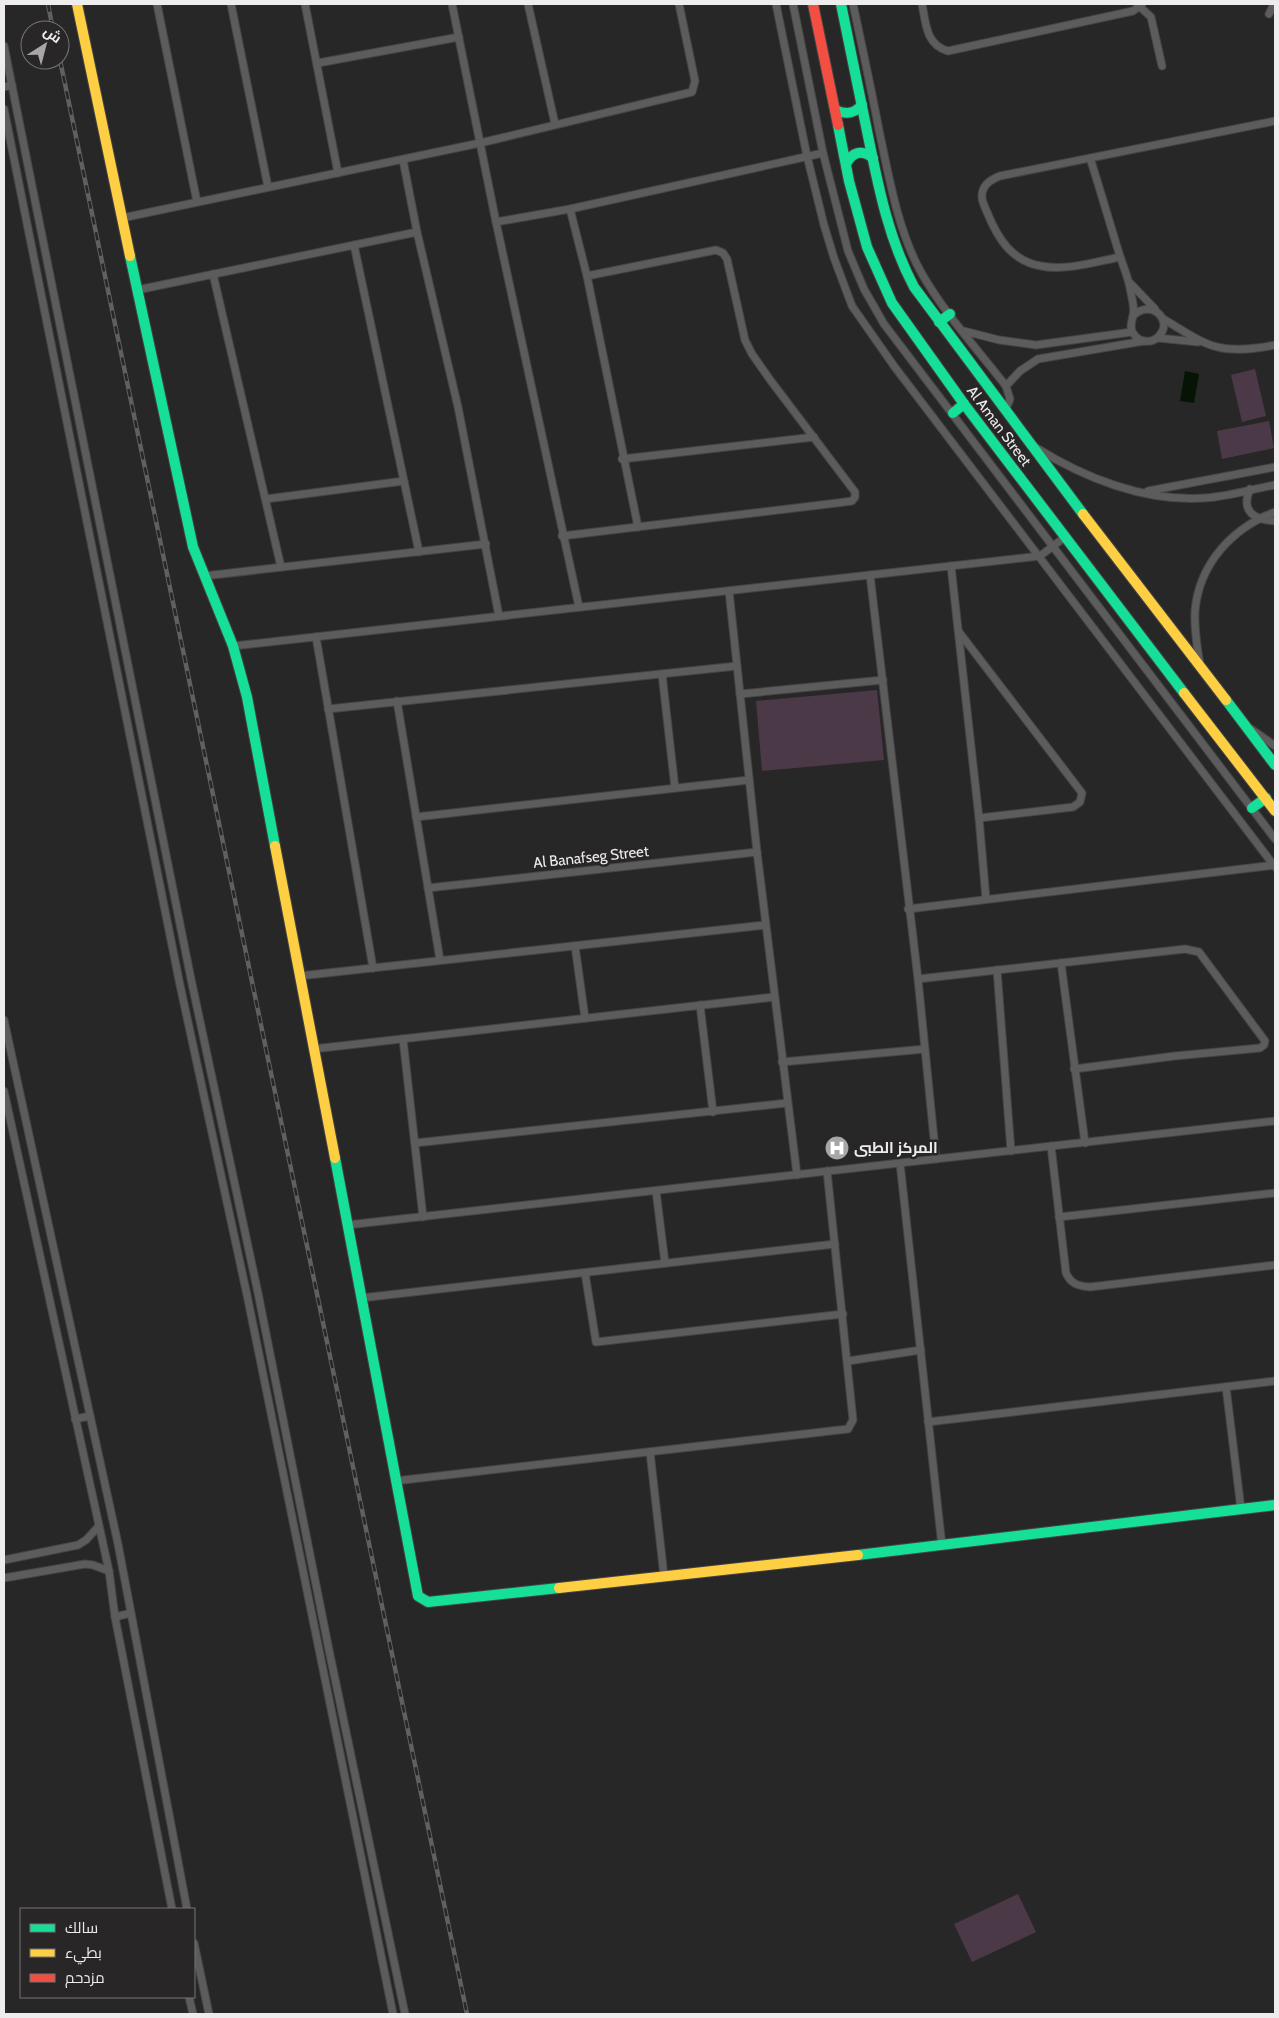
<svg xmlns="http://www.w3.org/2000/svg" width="1279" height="2018" viewBox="0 0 1279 2018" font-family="Cabin,Cairo,sans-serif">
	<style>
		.green { fill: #4c3947 }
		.water { fill: #061405 }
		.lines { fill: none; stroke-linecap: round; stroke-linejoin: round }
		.street-casing { stroke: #444; stroke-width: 9 }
		.fast-casing { stroke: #444; stroke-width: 12 }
		.slow-casing { stroke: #444; stroke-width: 12 }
		.jam-casing { stroke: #444; stroke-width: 12 }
		.street { stroke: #5d5c5d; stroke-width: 7 }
		.fast { stroke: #16e098; stroke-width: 10 }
		.slow { stroke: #ffcf43; stroke-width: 10 }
		.jam { stroke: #f24e42; stroke-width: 10 }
		.rail-casing { stroke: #606060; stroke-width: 4.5 }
		.rail { stroke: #282627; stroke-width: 2.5; stroke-dasharray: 8; stroke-linecap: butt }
		.labels { text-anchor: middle; stroke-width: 5; stroke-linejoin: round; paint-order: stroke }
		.street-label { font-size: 15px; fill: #eeeced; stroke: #282627 }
		.poi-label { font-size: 15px; font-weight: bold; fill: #eeeced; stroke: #282627; text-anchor: start }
	</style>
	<rect width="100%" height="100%" fill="#272727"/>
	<!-- green -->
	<g class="green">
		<path d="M1255 369 1266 416 1242 422 1231 375Z"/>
		<path d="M1269 421 1274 448 1222 459 1217 431Z"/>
		<path d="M877 690 884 760 762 771 756 701Z"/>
		<path d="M1018 1894 1036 1932 972 1962 954 1924Z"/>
	</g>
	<!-- water -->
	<path class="water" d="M1185 371 1199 374 1194 403 1180 401Z"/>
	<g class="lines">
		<defs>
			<g id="street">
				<path d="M157 4 197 202"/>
				<path d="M231 4 268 187"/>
				<path d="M305 4 338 173"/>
				<path d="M452 4 496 222 579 607"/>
				<path d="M528 4 555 124"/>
				<path d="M776 4 807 156 824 225 834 258 852 306 894 366 1275 867"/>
				<path d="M793 4 823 153 848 251 864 289 884 324 1275 839"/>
				<path d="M853 4C862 46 871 88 879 130 889 177 898 232 922 274 945 314 978 350 1006 386L1010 399 1005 411"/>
				<path d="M922 4C926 24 926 45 948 51L1133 11 1142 4"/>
				<path d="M1140 7 1151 17 1162 66"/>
				<path d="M1269 14 1274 4"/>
				<path d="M4 46 191 979 258 1293 329 1650 405 2014"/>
				<path d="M318 63 459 37"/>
				<path d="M4 87 12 85"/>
				<path d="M4 109 180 985 247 1295 393 2014"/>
				<path d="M1090 158C1100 189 1109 221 1119 253 1123 266 1129 279 1131 293 1132 299 1135 309 1133 315 1132 322 1129 327 1133 333 1139 343 1152 344 1159 336 1174 320 1151 299 1134 315"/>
				<path d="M403 160 417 232 458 407 499 616"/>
				<path d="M570 209 587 276 638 527"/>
				<path d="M122 218 480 143 692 92 695 81 679 4"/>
				<path d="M496 222 570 209 823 153"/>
				<path d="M354 245 419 552"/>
				<path d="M1120 257C1095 262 1066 271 1041 266 1011 261 997 237 987 212 984 205 980 198 983 190 986 182 993 179 1000 176L1275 121"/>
				<path d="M213 274 281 567"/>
				<path d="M1130 283 1155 309"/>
				<path d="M137 290 417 232"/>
				<path d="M1162 318C1209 347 1219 356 1275 345"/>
				<path d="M964 331 999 340 1036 345 1132 332"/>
				<path d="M1158 338 1198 342"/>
				<path d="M1006 386 1020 371 1038 359 1144 341"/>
				<path d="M1035 447C1084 478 1145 502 1204 498 1227 497 1252 489 1275 485"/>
				<path d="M622 459 814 437"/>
				<path d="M1250 489C1240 512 1255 520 1275 521"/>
				<path d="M1148 491 1275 467"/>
				<path d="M266 499 404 481"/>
				<path d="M562 536 837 503 852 501 855 497V492L771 381 752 354 745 340 727 259 723 253 716 250 587 276"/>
				<path d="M951 566 979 818 986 899"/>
				<path d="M870 575 918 979 936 1159"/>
				<path d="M204 576 486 544"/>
				<path d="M729 591 757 852 797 1175"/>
				<path d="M959 632 1082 793 1080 802 1073 807 979 818"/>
				<path d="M316 637 373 968"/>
				<path d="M233 646 1040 556 1065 537"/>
				<path d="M1200 665C1197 647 1194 629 1195 611 1199 564 1232 528 1275 512"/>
				<path d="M662 674 675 788"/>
				<path d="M740 694 883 680"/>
				<path d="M397 701 440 960"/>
				<path d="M328 709 737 666"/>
				<path d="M1251 729 1275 746"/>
				<path d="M416 817 749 780"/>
				<path d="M428 888 757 852"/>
				<path d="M908 909 1275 865"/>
				<path d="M575 946 585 1018"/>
				<path d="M1061 963 1085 1143"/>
				<path d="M997 970 1011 1151"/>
				<path d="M299 976 765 925"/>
				<path d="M918 979 1185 949 1199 952 1265 1041 1264 1045 1260 1048 1175 1056 1074 1069"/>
				<path d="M700 1005 713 1112"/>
				<path d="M4 1020 118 1544 187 1909"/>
				<path d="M403 1039 423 1217"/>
				<path d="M313 1049 774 997"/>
				<path d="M782 1062 925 1049"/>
				<path d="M4 1091 109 1571 115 1617 172 1909"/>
				<path d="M415 1143 787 1103"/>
				<path d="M1051 1146 1066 1273C1071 1284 1078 1286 1090 1287L1275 1265"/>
				<path d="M900 1163 942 1546"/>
				<path d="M656 1191 665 1263"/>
				<path d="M1059 1217 1275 1193"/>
				<path d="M347 1225 1275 1121"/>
				<path d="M585 1273 596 1342 843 1314"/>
				<path d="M361 1298 835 1244"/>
				<path d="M848 1361 921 1350"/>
				<path d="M1226 1387 1241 1509"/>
				<path d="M75 1419 90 1416"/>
				<path d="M928 1422 1275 1381"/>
				<path d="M650 1452 664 1576"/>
				<path d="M395 1481 848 1429 853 1420 827 1171"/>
				<path d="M4 1560 78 1545 86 1540 98 1527"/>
				<path d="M4 1578 85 1564 93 1565 109 1571"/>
				<path d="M115 1617 131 1613"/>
				<path d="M194 1943 209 2014"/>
				<path d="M189 1997 193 2014"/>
			</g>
			<g id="fast">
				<path d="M841 4C850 46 858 89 867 131 878 185 888 238 914 287L1083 514"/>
				<path d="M835 110C846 115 854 114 862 105"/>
				<path d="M838 125 849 181 867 247 892 303 964 404 1184 693"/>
				<path d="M846 164C852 152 862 149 873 158"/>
				<path d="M130 256 193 547 233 646 247 697 275 846"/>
				<path d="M939 322 950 314"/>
				<path d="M953 413 964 404"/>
				<path d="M1226 700 1275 765"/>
				<path d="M1252 808 1266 798"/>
				<path d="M335 1158 418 1596 428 1602 559 1588"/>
				<path d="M858 1555 1275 1505"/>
			</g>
			<g id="slow">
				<path d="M77 4 130 256"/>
				<path d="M1083 514 1226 700"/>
				<path d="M1184 693 1275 811"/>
				<path d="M275 846 335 1158"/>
				<path d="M559 1588 858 1555"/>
			</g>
			<path id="jam" d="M813 4 838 125"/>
		</defs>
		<!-- street casing -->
		<use href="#street" class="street-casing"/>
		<!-- fast casing -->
		<use href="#fast" class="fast-casing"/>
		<!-- slow casing -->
		<use href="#slow" class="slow-casing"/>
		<!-- jam casing -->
		<use href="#jam" class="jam-casing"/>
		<!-- street -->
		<use href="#street" class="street"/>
		<!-- fast -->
		<use href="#fast" class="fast"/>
		<!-- slow -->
		<use href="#slow" class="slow"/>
		<!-- jam -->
		<use href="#jam" class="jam"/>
		<defs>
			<g id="rail">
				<path d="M48 4 53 30"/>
				<path d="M60 60 467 2014"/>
			</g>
		</defs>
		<!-- rail casing -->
		<use href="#rail" class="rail-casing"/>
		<!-- rail -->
		<use href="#rail" class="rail"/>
	</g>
	<!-- icons -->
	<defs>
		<symbol id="hospital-disc" viewBox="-11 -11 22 22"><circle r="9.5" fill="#a8a7a8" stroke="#282627"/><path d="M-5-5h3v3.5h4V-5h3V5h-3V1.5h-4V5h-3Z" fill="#fff"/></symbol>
	</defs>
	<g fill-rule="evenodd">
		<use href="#hospital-disc" x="823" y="1134" width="28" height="28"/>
	</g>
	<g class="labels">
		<!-- street labels -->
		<g class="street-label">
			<text transform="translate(999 426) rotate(53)" y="5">Al Aman Street</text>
			<text transform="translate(591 857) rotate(-6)" y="5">Al Banafseg Street</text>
		</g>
		<!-- poi labels -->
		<g class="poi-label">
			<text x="854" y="1153">المركز الطبى</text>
		</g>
	</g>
	<!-- border -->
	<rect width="1279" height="2018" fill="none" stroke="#eeeced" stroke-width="10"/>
	<!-- legend -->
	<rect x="20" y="1908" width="175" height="90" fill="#282627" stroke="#777576"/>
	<rect x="30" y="1924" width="25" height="8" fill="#16e098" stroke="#777576"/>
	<text x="65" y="1933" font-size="15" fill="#eeeced">سالك</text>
	<rect x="30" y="1949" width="25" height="8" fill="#ffcf43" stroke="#777576"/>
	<text x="65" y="1958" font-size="15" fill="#eeeced">بطيء</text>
	<rect x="30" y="1974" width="25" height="8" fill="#f24e42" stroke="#777576"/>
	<text x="65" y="1983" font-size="15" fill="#eeeced">مزدحم</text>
	<!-- north arrow -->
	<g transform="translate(45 45) rotate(36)"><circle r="24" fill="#282627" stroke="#777576"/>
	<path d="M0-4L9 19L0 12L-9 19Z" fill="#a8a7a8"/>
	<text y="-8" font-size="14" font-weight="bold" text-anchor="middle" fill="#eeeced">ش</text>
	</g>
</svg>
